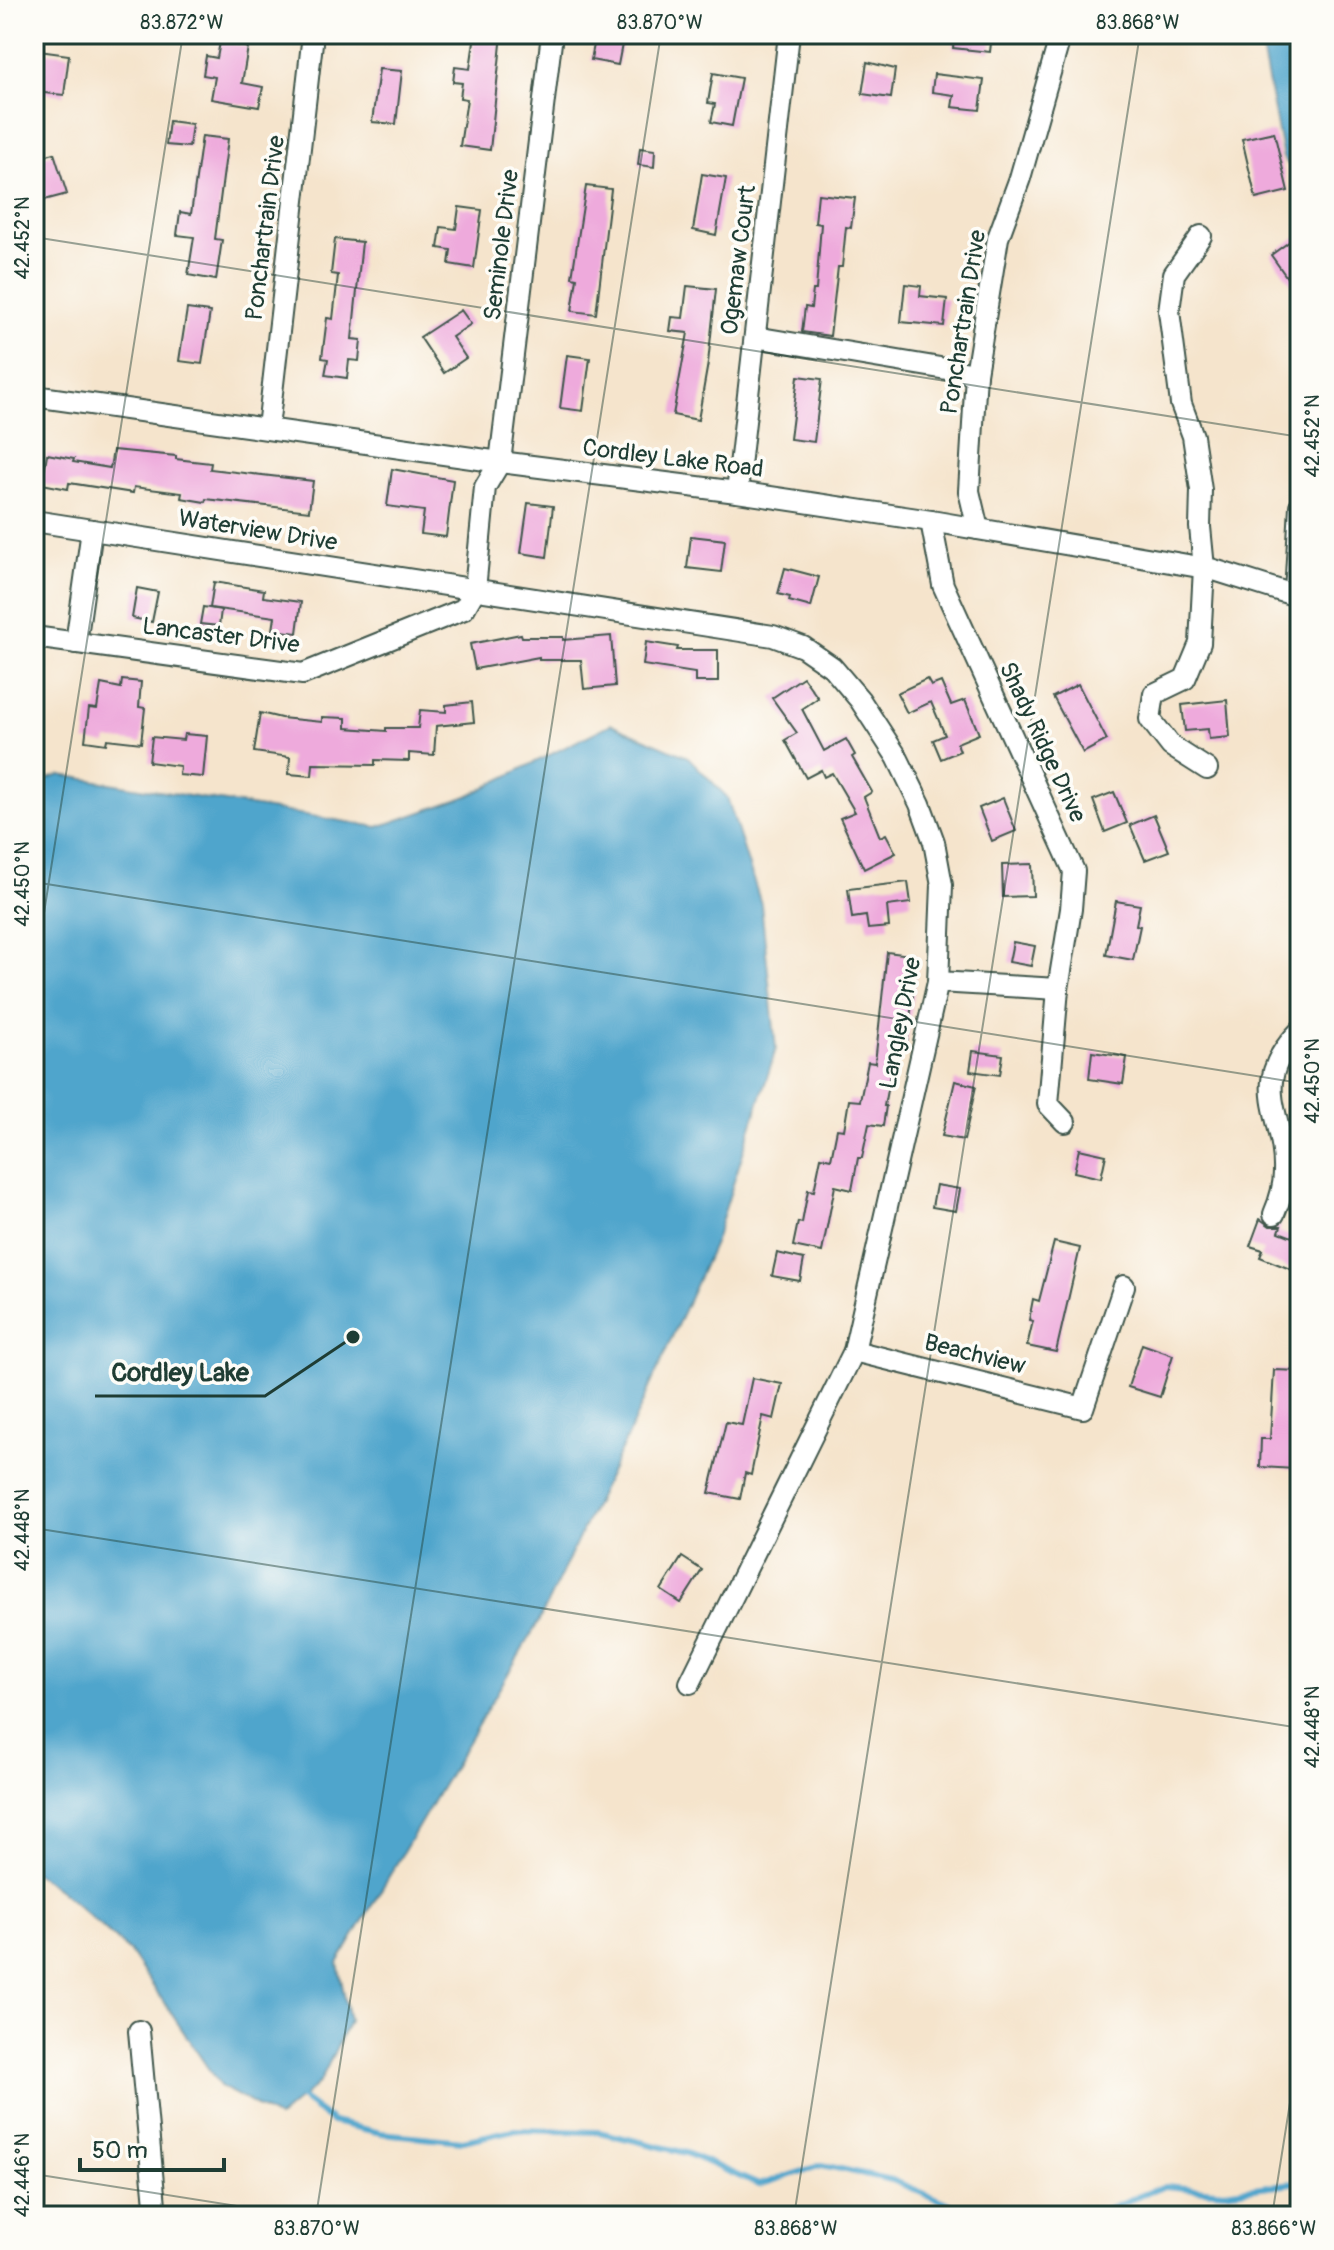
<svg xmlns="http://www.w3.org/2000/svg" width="1334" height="2250" viewBox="0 0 1334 2250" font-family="Pangolin,sans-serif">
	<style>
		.water { fill: #50a5cc; stroke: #387180; stroke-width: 2 }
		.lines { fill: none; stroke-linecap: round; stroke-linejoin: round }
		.stream { stroke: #50a5cc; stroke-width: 6 }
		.building { fill: #eeaadc }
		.minor-casing { stroke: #3f564b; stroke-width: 24 }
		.minor { stroke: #fff; stroke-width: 20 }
		.ticks { fill: none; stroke: #1f3d34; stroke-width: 2; stroke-opacity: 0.45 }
		.labels { text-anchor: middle; stroke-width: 7; stroke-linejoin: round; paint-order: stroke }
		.street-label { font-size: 24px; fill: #1f3d34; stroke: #fdfcf7 }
		.leader { fill: none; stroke: #1f3d34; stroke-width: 3 }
		.callout-dot { fill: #1f3d34; stroke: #fdfcf7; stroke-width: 3 }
		.callout-label { font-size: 26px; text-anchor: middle; font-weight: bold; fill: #1f3d34; stroke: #fdfcf7; stroke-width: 7; stroke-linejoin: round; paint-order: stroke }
		.neatline { fill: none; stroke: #1f3d34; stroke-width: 3 }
		.ticks-label { font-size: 20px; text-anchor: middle; fill: #1f3d34 }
	</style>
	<rect width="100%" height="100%" fill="#fdfcf7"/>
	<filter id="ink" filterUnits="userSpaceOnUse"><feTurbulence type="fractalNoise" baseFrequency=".0125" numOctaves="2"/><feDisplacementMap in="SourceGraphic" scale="16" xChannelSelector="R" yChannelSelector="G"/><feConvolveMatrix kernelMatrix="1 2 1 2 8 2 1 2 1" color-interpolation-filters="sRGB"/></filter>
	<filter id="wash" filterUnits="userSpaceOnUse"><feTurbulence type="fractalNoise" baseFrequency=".006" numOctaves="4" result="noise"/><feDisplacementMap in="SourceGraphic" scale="32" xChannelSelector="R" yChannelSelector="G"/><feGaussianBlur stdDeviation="1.8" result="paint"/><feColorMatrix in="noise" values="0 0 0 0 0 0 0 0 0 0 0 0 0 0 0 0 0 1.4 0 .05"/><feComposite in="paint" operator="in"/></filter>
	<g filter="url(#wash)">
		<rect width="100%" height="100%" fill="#f5e4cc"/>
		<!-- water -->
		<g class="water">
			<path d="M1259 34H1300V180L1283 157Z"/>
			<path d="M611 724 688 757 727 797 761 904 776 1049 715 1241 629 1433 539 1621 338 1963 349 2021 320 2082 278 2118 220 2086 130 1952 61 1891 34 1872V783L61 775 378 827 468 796Z"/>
		</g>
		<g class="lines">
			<!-- stream -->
			<path class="stream" d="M301 2098 333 2122 381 2133 463 2141 513 2130 599 2132 686 2153 759 2185 822 2165 892 2180 961 2209 1089 2216 1165 2186 1224 2192 1300 2182"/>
		</g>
		<g id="blocks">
			<!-- building -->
			<g class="building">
				<path d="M475 34H502L490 150 460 146 467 99 460 98 462 83 453 82 455 67 470 69Z"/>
				<path d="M596 34H624L618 65 591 60Z"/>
				<path d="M955 34H992L990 52 953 48Z"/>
				<path d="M220 42 248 47 242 83 263 87 259 107 211 99 215 77 203 75 206 56 217 58Z"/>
				<path d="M39 51 69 55 64 95 34 92V70L37 71Z"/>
				<path d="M867 62 895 69 891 98 862 94Z"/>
				<path d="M379 69 402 71 396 124 372 122Z"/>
				<path d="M713 73 741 78 732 126 711 122 715 104 708 103Z"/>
				<path d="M934 74 984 80 980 110 952 107 954 95 932 92Z"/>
				<path d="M169 121 192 124 189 147 166 145Z"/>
				<path d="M1274 132 1288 191 1256 199 1242 139Z"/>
				<path d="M202 136 228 139 215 239 222 240 216 280 188 275 194 237 177 235 180 212 191 214Z"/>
				<path d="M640 148 655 150 654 167 638 165Z"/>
				<path d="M54 153 67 194 37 202 34 191V159Z"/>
				<path d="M702 174 726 178 716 235 693 230Z"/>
				<path d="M586 186 611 189 596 314 572 311 577 278 572 277Z"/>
				<path d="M818 194 855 198 851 228 846 227 842 267H838L830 336 802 332 805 307 811 308 813 290H816L821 224 815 223Z"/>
				<path d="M459 207 482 210 474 268 449 264 451 250 438 248 441 227 456 229Z"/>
				<path d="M1300 234V296L1271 255Z"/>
				<path d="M335 239 362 242 352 339 361 340 359 361 349 360 347 378 325 375 328 359 322 358 327 318 333 319 338 275 331 274Z"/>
				<path d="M905 284 921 286 920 296 947 299 944 326 901 322Z"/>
				<path d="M687 286 716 289 708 363 698 420 673 415 688 333 670 331 672 317 683 318Z"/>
				<path d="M187 309 210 312 202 364 179 361Z"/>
				<path d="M461 310 471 324 452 337 466 358 444 373 420 337Z"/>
				<path d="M567 355 590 358 583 411 560 408Z"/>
				<path d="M798 376 822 379 814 442 790 439Z"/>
				<path d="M113 450 176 456V459L211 463 210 469 313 481 309 511 206 499 205 502 181 498 182 493 134 487 133 493 69 483 68 489 42 484 47 454 74 459 73 462 110 468Z"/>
				<path d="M392 469 453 480 446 537 421 534 424 511 387 506Z"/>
				<path d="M528 503 553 506 547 557 521 553Z"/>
				<path d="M691 536 725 540 721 572 687 568Z"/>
				<path d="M785 568 819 577 811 607 789 601 790 597 778 594Z"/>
				<path d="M214 582 264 590 263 597 301 602 297 633 273 630 275 617 210 608Z"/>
				<path d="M137 588 158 592 152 622 132 618Z"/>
				<path d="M203 607 221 610 219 626 200 624Z"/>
				<path d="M521 634 522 637H563V640L611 636 615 686 584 689 581 660H539V657L475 669 470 644Z"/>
				<path d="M646 642 678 647 677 650H718V682H695V673L643 665Z"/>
				<path d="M803 677 818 698 802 709 824 751 846 739 855 755 852 757 872 792 864 797 880 837 886 834 896 853 864 869 840 818 855 812 832 773 824 777 821 770 806 778 785 740 797 733 772 698Z"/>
				<path d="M927 679 931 686 941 682 951 705 965 700 979 734 957 743 960 751 941 759 933 740 945 735 931 702 907 713 897 693Z"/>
				<path d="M122 680 141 682 139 707 145 708 141 743 107 739 106 744 85 741 89 708 97 709 101 684 121 688Z"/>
				<path d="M1078 684 1107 740 1083 753 1053 697Z"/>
				<path d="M1227 700 1230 737 1209 739 1208 729 1185 731 1182 705Z"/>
				<path d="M472 702 474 722 436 726 434 755 409 753V761L375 760V765L313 764 312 776 289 774 290 757 254 752 260 713 281 718 322 722V717L346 718V728L386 731V728H418L420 710 446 712V705Z"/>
				<path d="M184 734 207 736 203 777 179 775 180 766 149 762 152 737 183 740Z"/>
				<path d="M1114 792 1127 823 1105 832 1093 800Z"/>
				<path d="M1003 798 1016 831 992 841 979 808Z"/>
				<path d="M1154 815 1169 851 1145 860 1130 825Z"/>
				<path d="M1032 864 1033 896 1003 897 1002 865Z"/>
				<path d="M908 882 911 903 887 906 889 927 868 929 866 916 852 918 848 889Z"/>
				<path d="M1116 901 1140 905 1136 925 1140 926 1133 960 1106 955Z"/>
				<path d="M1013 942 1035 946 1031 966 1009 962Z"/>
				<path d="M887 952 918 956 906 1050 895 1048 884 1106H886L883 1126 869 1124 862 1158H858L852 1190 835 1186 822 1252 793 1246 798 1222 802 1223 808 1190 814 1191 821 1157 831 1159 837 1129 844 1130 849 1100 860 1101 868 1062 875 1063Z"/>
				<path d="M973 1051 1003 1055 1000 1075 970 1071Z"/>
				<path d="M1092 1052 1127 1057 1123 1084 1089 1079Z"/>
				<path d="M955 1081 976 1086 964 1140 942 1136Z"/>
				<path d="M1079 1149 1106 1155 1101 1178 1074 1172Z"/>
				<path d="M936 1185 960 1189 956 1211 932 1207Z"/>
				<path d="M1260 1219 1270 1226H1281L1279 1232 1300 1240V1273L1260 1257 1263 1250 1250 1246Z"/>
				<path d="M1054 1242 1080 1248 1056 1352 1027 1346 1033 1321 1029 1320 1033 1299 1039 1301Z"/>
				<path d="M777 1253 804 1259 800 1281 772 1276Z"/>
				<path d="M1142 1344 1173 1355 1160 1397 1128 1387Z"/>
				<path d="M1274 1370 1300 1371 1295 1469 1260 1467 1261 1439H1270Z"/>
				<path d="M752 1378 782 1384 774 1419 763 1416 751 1475 745 1473 740 1499 709 1493 726 1422 742 1425Z"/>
				<path d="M682 1557 702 1570 681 1603 661 1590Z"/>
			</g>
		</g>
	</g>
	<g filter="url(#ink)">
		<use href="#blocks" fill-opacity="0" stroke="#3f564b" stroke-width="2"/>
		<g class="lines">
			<defs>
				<g id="minor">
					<path d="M1201 236 1174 274 1169 311 1181 404 1193 436 1201 490 1200 527 1204 568 1200 643 1185 679 1154 694 1150 719 1171 746 1207 769"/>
					<path d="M755 337 976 374"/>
					<path d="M34 396 500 462 737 492 931 521 1211 569 1300 597"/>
					<path d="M268 428 313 34"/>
					<path d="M737 492 789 34"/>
					<path d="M34 521 773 636 803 647 832 667 860 700 897 757 920 804 934 842 942 885 938 982 854 1351 690 1683"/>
					<path d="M931 521 943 585 1074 871 1071 909 1058 989 1048 1104 1065 1122"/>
					<path d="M978 529 969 491 976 374 998 238 1020 178 1061 34"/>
					<path d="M1295 594 1300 506"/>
					<path d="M34 637 303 674 464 609 475 590 485 487 500 462 552 34"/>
					<path d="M76 643 92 530"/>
					<path d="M938 982 1058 989"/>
					<path d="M1274 1214C1280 1200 1284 1187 1284 1172 1286 1113 1246 1086 1300 1031"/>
					<path d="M854 1351 1083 1408 1124 1286"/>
					<path d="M139 2031 156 2216"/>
				</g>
			</defs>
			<!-- minor casing -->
			<use href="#minor" class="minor-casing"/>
			<!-- minor -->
			<use href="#minor" class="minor"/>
		</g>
	</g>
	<!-- ticks -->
	<path class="ticks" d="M34 237 1300 437M34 882 1300 1083M34 976 183 34M34 1528 1300 1728M34 2174 301 2216M316 2216 661 34M794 2216 1140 34M1272 2216 1300 2040"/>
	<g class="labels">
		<!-- street labels -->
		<g class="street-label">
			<text transform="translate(265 228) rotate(-83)" y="8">Ponchartrain Drive</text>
			<text transform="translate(501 245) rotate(-83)" y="8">Seminole Drive</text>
			<text transform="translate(738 260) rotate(-83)" y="8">Ogemaw Court</text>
			<text transform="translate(963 322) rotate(-81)" y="8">Ponchartrain Drive</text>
			<text transform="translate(673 458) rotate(7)" y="8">Cordley Lake Road</text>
			<text transform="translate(258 530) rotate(9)" y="8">Waterview Drive</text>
			<text transform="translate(221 635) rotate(7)" y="8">Lancaster Drive</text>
			<text transform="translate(1043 742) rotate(65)" y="8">Shady Ridge Drive</text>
			<text transform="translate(900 1023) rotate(-79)" y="8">Langley Drive</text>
			<text transform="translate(975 1354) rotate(14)" y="8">Beachview</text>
		</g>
	</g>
	<!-- callouts -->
	<path class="leader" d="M353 1337L265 1396H95"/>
	<circle class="callout-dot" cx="353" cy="1337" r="8"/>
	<g class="callout-label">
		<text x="180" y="1381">Cordley Lake</text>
	</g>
	<!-- margin -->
	<rect width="1334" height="2250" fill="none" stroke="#fdfcf7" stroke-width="88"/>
	<!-- scale -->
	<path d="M80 2158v12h144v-12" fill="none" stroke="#1f3d34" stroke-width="4"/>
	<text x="92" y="2158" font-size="24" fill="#1f3d34" stroke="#fdfcf7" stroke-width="6" paint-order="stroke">50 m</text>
	<rect x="44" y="44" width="1246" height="2162" class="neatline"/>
	<g class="ticks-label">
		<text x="182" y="29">83.872°W</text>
		<text x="660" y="29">83.870°W</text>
		<text x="1138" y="29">83.868°W</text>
		<text transform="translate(22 238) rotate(-90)" y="7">42.452°N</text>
		<text transform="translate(1312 436) rotate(-90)" y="7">42.452°N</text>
		<text transform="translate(22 884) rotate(-90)" y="7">42.450°N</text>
		<text transform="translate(1312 1081) rotate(-90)" y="7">42.450°N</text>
		<text transform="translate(22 1530) rotate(-90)" y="7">42.448°N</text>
		<text transform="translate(1312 1727) rotate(-90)" y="7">42.448°N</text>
		<text transform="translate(22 2175) rotate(-90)" y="7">42.446°N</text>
		<text x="317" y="2235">83.870°W</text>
		<text x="796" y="2235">83.868°W</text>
		<text x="1274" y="2235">83.866°W</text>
	</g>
</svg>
